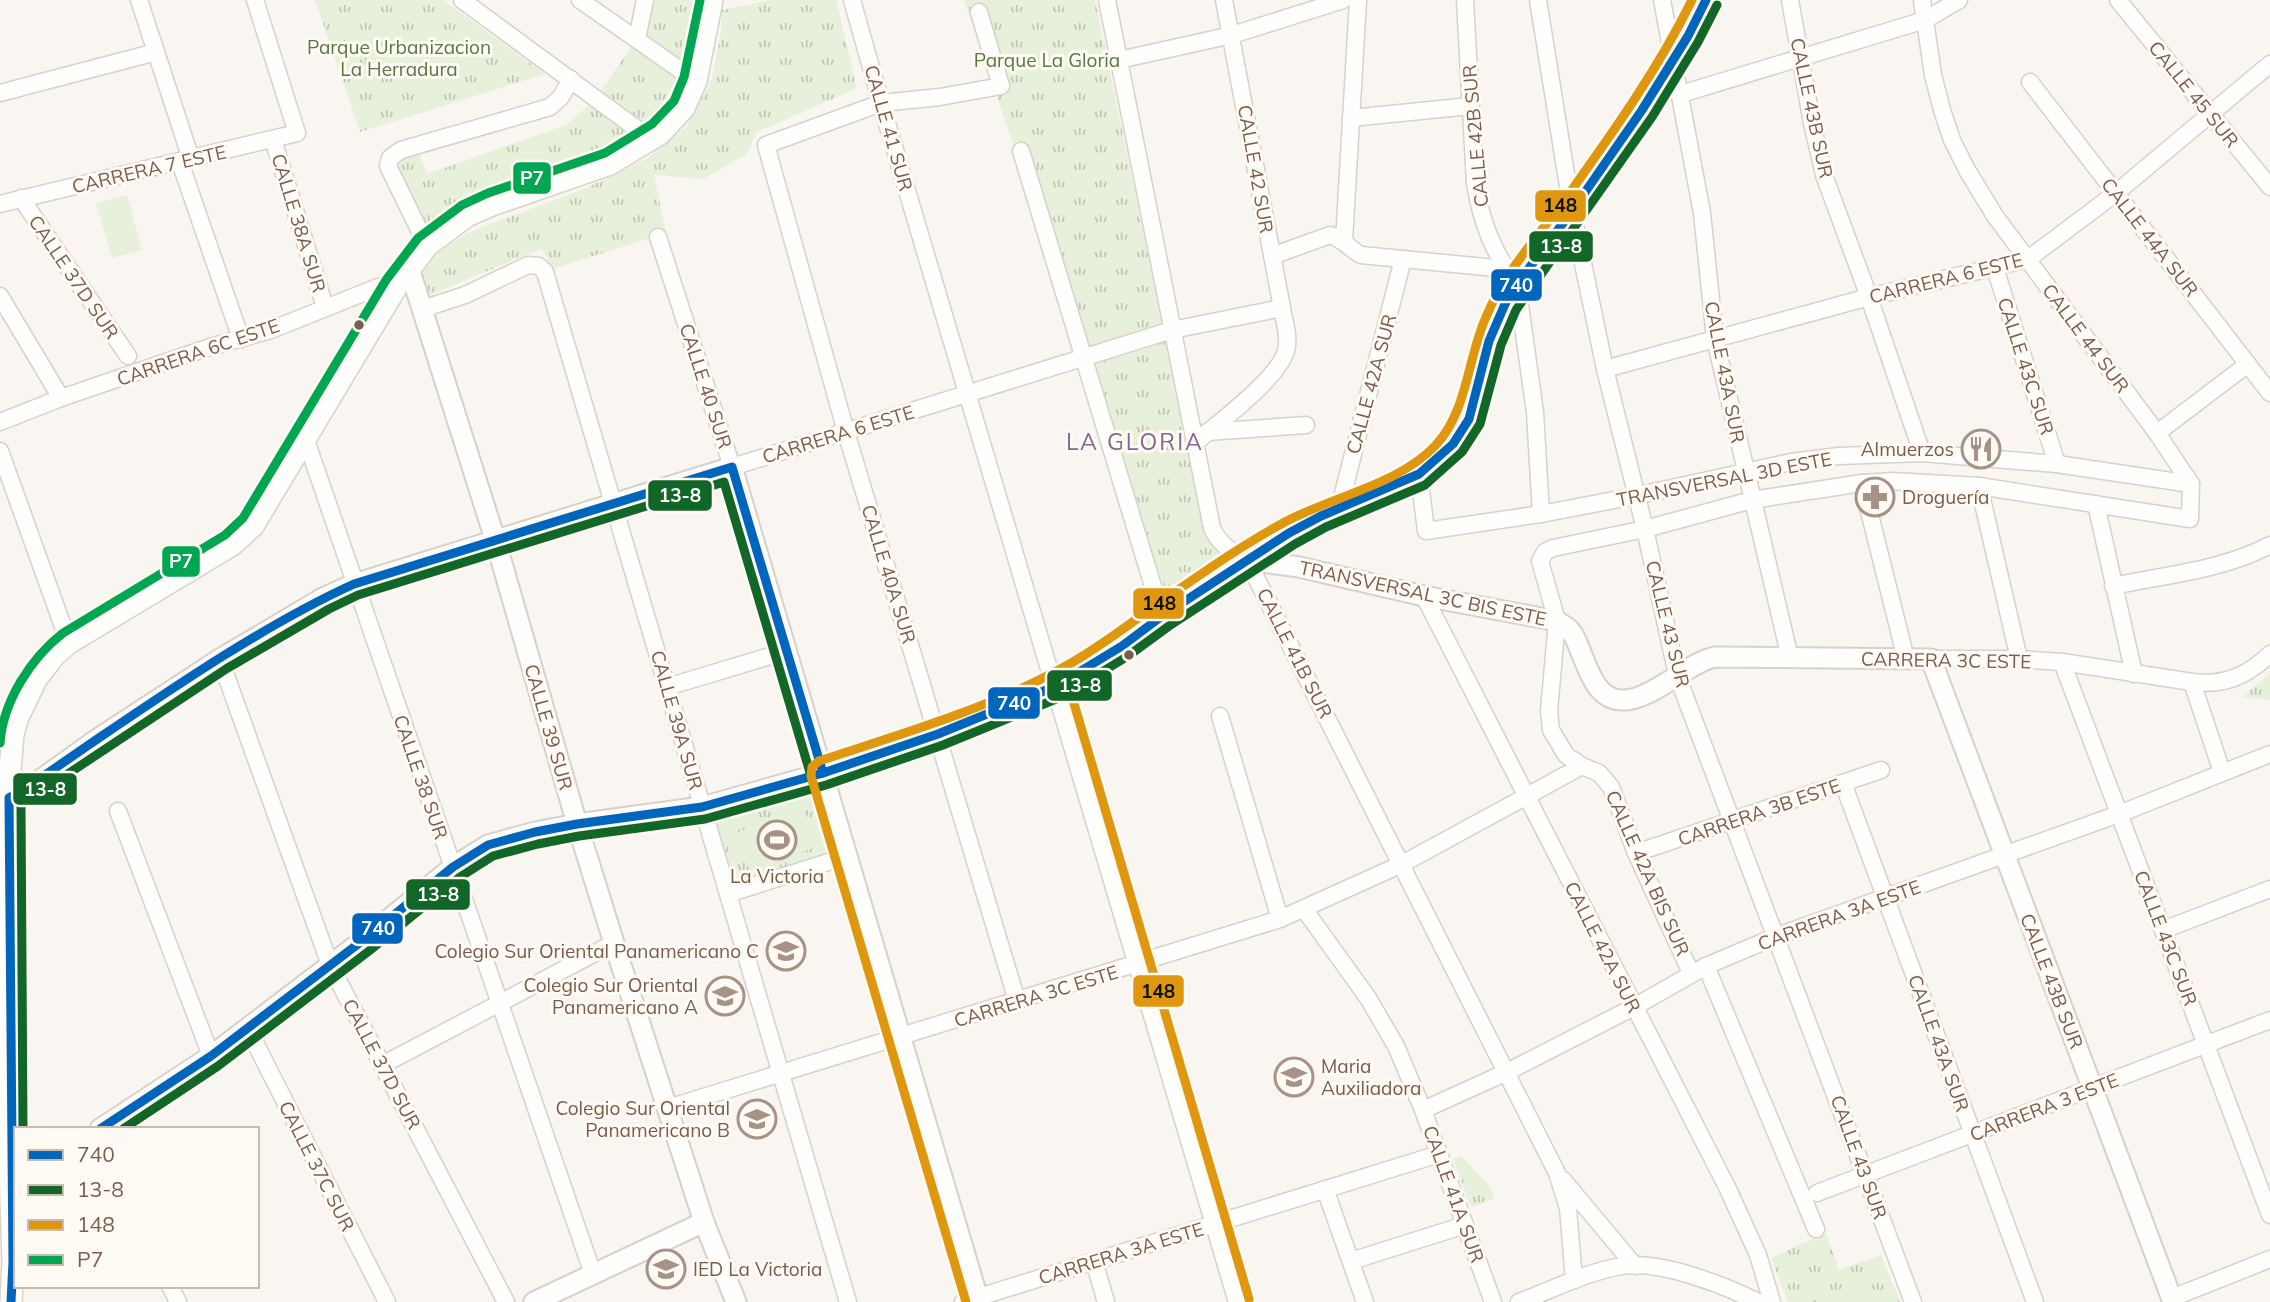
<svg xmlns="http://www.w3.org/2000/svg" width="2270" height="1302" viewBox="0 0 2270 1302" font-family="Mulish,sans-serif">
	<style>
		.grass { fill: url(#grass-tufts) }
		.pitch { fill: #e7f0db }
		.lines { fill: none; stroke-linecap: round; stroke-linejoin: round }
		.minor-casing { stroke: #d7d1cb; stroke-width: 19 }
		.tertiary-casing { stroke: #d7d1cb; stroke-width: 23 }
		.secondary-casing { stroke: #d9d2cb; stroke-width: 24 }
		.minor { stroke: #fefefd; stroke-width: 16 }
		.tertiary { stroke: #fefefd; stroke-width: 19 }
		.secondary { stroke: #fefefd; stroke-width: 21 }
		.bus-1-casing { stroke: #fffaf3; stroke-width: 14 }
		.bus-2-casing { stroke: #fffaf3; stroke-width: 14 }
		.bus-3-casing { stroke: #fffaf3; stroke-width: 14 }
		.bus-4-casing { stroke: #fffaf3; stroke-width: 14 }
		.bus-1 { stroke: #0065bd; stroke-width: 9 }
		.bus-2 { stroke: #126628; stroke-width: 9 }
		.bus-3 { stroke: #de970f; stroke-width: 9 }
		.bus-4 { stroke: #00a651; stroke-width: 9 }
		.bus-dot { fill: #7a5c4d; stroke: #fffaf3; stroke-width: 2.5 }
		.labels { text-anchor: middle; stroke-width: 6; stroke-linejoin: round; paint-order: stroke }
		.park-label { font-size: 19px; fill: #537a41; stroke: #fffaf3 }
		.street-label { font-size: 19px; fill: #7a5c4d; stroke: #fffaf3 }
		.poi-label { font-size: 19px; fill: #7a5c4d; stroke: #fffaf3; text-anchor: end }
		.quarter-label { font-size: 23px; letter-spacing: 2px; fill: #846695; stroke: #fffaf3 }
		.line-badge { stroke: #fffaf3; stroke-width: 2.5 }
		.badge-label { font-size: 19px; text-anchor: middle; font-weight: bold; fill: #fff }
		.pale-badge-label { font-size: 19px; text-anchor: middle; font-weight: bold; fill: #111 }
	</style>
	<defs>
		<pattern id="grass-tufts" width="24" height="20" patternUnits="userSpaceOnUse" patternTransform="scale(1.75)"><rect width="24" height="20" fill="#e7f0db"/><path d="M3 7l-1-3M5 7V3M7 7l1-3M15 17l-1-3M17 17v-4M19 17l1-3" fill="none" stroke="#c0c6b4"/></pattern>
	</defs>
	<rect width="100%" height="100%" fill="#f9f5f0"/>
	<!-- grass -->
	<g class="grass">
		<path d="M315 0H443L545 74 360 132Z"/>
		<path d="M653 0H697C691 35 683 71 664 101 641 137 586 153 549 167 518 179 488 191 458 203L438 214 426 226 392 157 417 149 427 174 566 125 588 106 607 82 645 26Z"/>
		<path d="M771 0H836L857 88 757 132 746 155 703 179 654 175 666 233 552 269 542 248 431 295 419 272 431 256 450 243 475 230 584 189 648 158 687 126 712 78 721 32 722 10Z"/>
		<path d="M964 0H1095L1200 507 1211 538 1231 558 1169 602Z"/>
		<path d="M2270 673V700L2242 697Z"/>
		<path d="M812 788 833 856 736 887 714 819Z"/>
		<path d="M1461 1156 1489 1185 1494 1199 1471 1207 1453 1159Z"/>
		<path d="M1826 1233 1839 1270 1881 1255 1900 1302H1788L1771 1258Z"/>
	</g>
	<!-- pitch -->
	<g class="pitch">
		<path d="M464 30 478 71 409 95 395 54Z"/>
		<path d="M127 195 142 250 112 258 96 203Z"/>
		<path d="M805 811 817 847 749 869 738 832Z"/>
		<path d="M1856 1280 1877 1302H1830Z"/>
	</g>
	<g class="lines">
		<defs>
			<g id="minor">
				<path d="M139 0 191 159"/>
				<path d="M462 0 652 140"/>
				<path d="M580 0 696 81"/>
				<path d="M852 0 881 103 1237 1302"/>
				<path d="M1107 0 1212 528C1219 544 1232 553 1247 560L1557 1173 1568 1208 1574 1280"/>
				<path d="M1465 0 1475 183C1481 221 1493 253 1517 284L1535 412 1541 514"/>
				<path d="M1538 0 1572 211 1605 369 1645 529 1677 675 1913 1302"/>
				<path d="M1662 0 1702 213 1715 339 1790 658"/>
				<path d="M1790 0 1812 123 1824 175 1869 297 1922 453"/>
				<path d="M2118 0 2270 187"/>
				<path d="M979 12 1001 86 940 97 881 103 766 145 846 432 1017 1001"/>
				<path d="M637 39 645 0"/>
				<path d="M1119 60 1232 35 1343 0"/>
				<path d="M2030 82 2270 393"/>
				<path d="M0 93 156 52"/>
				<path d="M1681 94 1925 20 1959 0"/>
				<path d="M1351 118 1470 106"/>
				<path d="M273 139 325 307"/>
				<path d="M1021 151 1162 616"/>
				<path d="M180 162 241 339"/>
				<path d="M21 198 128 356"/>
				<path d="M0 204 297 133 255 0"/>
				<path d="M658 237 732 467 1172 330 1282 308"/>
				<path d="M1344 241 1358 0"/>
				<path d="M427 246 388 166 390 158 401 150 550 107 561 97 571 79"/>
				<path d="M1272 256 1330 235C1343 239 1350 249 1361 255L1506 269"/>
				<path d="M1995 268 2057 464"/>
				<path d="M0 296 61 398"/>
				<path d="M422 309 465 295 528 265 539 266 545 272 848 1302"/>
				<path d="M1605 369 1869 297 2028 259 2116 193 2270 64"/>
				<path d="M0 422 61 398 210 347 271 330 378 287 397 286"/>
				<path d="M1207 432 1306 425"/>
				<path d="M2157 433 2248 364"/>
				<path d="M306 440 593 1274"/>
				<path d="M1195 443C1218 423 1278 379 1286 351 1290 337 1284 321 1282 308L1224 0"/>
				<path d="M0 451 69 643"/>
				<path d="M1419 474 1426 531 1541 514 1635 496 1791 462 1839 456 1922 453 2057 464 2191 484"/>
				<path d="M1862 483 1906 659"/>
				<path d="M1979 486 2019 659"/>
				<path d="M2096 504 2134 674"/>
				<path d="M1339 509 1403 259"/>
				<path d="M2113 586C2165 575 2223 570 2270 545"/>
				<path d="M1424 596 1728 1189 1758 1255 1772 1302"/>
				<path d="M220 659 330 965 506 1302"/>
				<path d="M1931 659H2019L2062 662 2192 682C2224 686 2247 676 2270 654"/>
				<path d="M2062 662 2270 1215"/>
				<path d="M2192 682 2222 772"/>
				<path d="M667 687 787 651"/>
				<path d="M1220 716 1280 919"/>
				<path d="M1843 783 2035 1302"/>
				<path d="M118 811 211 1056"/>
				<path d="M1636 853 1881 770"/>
				<path d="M728 894 847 856"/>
				<path d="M1304 909 1368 998 1396 1046 1423 1110 1493 1302"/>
				<path d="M2163 930 2270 889"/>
				<path d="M1706 966 1816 1229"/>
				<path d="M1691 973 1636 853 1611 787 1599 773 1582 766 1566 755 1551 730 1549 711 1557 621 1540 561 1545 552 1553 548 1645 529 1752 500 1862 483 1893 481 1979 486 2190 519 2191 484 2157 433 1995 216 1967 170 1952 140 1942 110 1933 75 1922 0"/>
				<path d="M248 1029 387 1302"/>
				<path d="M382 1065 614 943"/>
				<path d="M668 1108 1280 919 1402 864 1582 766"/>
				<path d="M1423 1110 1507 1072 1634 1007 1706 966 1777 936 2119 814 2270 754"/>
				<path d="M1563 1180 1635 1266"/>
				<path d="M1325 1189 1365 1302"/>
				<path d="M1817 1193 2270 1020"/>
				<path d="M1094 1261 1106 1302"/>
				<path d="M1351 1261 1465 1225"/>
				<path d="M170 1286 178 1302"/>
				<path d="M2172 1298 2270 1259"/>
				<path d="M963 1302 1439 1154"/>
				<path d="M1519 1302C1552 1290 1586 1272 1622 1266 1660 1260 1724 1285 1758 1302"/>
			</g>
			<g id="tertiary">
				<path d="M409 268 495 539 577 824 614 943 704 1222 736 1302"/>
				<path d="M1247 560 1299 567 1424 596 1557 621 1569 629 1574 636C1582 652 1587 672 1597 686 1628 728 1681 663 1715 657L1931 659 2173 1302"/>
				<path d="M9 798 43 778 93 742 220 659 323 598 354 584 732 467 979 1302"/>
				<path d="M100 1129 211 1056 362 941 453 867 488 845 535 832 577 824 702 807 823 773 938 734 1056 686 1122 646 1162 616 1289 533 1321 516 1419 474 1453 444 1469 419 1489 341 1505 304 1517 284 1572 211 1642 110 1688 36 1706 0"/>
				<path d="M534 1302 704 1222"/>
			</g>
			<path id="secondary" d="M11 1302 13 1262 10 1168 9 783 13 734 18 717 37 678 55 655 69 643 232 545 253 526 397 286 427 246 467 216 492 205 610 164 660 134 684 108 696 81 712 0"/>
		</defs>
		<!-- minor casing -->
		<use href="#minor" class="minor-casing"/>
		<!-- tertiary casing -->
		<use href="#tertiary" class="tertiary-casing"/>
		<!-- secondary casing -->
		<use href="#secondary" class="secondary-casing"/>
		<!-- minor -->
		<use href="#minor" class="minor"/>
		<!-- tertiary -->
		<use href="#tertiary" class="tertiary"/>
		<!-- secondary -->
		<use href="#secondary" class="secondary"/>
		<defs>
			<g id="bus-1">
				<path d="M100 1129 211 1056 362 941 453 867 488 845 535 832 577 824 702 807 823 773 938 734 1056 686 1122 646 1162 616 1289 533 1321 516 1419 474 1453 444 1469 419 1489 341 1505 304 1517 284 1572 211 1642 110 1688 36 1706 0"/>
				<path d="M11 1302 13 1262 9 798C38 781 65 761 93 742 174 687 266 624 354 584L732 467 823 773"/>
			</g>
			<g id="bus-2">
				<path d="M23 1129 21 805 226 669 329 609 358 595 724 482 811 776"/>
				<path d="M123 1129 218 1066 369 951 460 877 493 856 538 844 579 836 705 819 826 785 943 745 1061 697 1128 656 1169 626 1295 544 1326 527 1425 485 1462 452 1480 424 1501 345 1516 310 1652 117 1698 42 1717 5"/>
			</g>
			<g id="bus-3">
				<path d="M1068 683 1249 1299"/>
				<path d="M966 1302 811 776 812 767 819 761C901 734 988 709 1064 667 1096 650 1125 627 1155 606 1197 577 1239 547 1283 523 1330 497 1398 485 1435 446 1468 411 1467 359 1486 317 1503 275 1534 241 1561 205 1608 139 1656 73 1692 0"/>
			</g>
			<path id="bus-4" d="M0 743C3 701 31 658 63 633L225 535 243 518 386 280 418 238 462 205 488 193 605 153 652 124 674 101 684 77 700 0"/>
		</defs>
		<!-- bus-1 casing -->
		<use href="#bus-1" class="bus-1-casing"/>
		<!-- bus-2 casing -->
		<use href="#bus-2" class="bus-2-casing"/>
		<!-- bus-3 casing -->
		<use href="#bus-3" class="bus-3-casing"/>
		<!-- bus-4 casing -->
		<use href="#bus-4" class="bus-4-casing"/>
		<!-- bus-1 -->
		<use href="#bus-1" class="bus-1"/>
		<!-- bus-2 -->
		<use href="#bus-2" class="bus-2"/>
		<!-- bus-3 -->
		<use href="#bus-3" class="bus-3"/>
		<!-- bus-4 -->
		<use href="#bus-4" class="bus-4"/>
	</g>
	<!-- icons -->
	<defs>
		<symbol id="restaurant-ring" viewBox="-11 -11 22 22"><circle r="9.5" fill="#fffaf3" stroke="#a69286" stroke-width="1.5"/><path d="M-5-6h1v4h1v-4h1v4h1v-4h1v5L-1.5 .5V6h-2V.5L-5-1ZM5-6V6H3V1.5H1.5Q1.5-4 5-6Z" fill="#a69286"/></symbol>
		<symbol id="pharmacy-ring" viewBox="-11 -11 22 22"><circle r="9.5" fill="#fffaf3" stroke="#a69286" stroke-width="1.5"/><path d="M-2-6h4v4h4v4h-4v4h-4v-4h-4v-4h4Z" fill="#a69286"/></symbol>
		<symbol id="stadium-ring" viewBox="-11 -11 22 22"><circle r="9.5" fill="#fffaf3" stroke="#a69286" stroke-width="1.5"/><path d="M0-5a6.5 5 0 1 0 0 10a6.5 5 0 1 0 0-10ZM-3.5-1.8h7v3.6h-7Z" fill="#a69286"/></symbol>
		<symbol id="university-ring" viewBox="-11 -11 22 22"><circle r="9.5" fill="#fffaf3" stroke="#a69286" stroke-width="1.5"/><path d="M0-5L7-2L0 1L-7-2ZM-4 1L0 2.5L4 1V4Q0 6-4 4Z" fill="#a69286"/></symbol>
		<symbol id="school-ring" viewBox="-11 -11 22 22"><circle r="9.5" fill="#fffaf3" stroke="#a69286" stroke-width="1.5"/><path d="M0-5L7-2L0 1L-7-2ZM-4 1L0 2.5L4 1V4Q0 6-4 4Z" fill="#a69286"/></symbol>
	</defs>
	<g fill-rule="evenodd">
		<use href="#restaurant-ring" x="1959" y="427" width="44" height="44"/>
		<use href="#pharmacy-ring" x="1853" y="475" width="44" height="44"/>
		<use href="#stadium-ring" x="755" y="818" width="44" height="44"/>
		<use href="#university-ring" x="764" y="929" width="44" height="44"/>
		<use href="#university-ring" x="703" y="974" width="44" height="44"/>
		<use href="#university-ring" x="1272" y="1055" width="44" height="44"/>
		<use href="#university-ring" x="735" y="1097" width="44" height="44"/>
		<use href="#school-ring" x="644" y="1247" width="44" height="44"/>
	</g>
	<!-- markers -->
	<g class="bus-dot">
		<circle cx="359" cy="325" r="6"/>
		<circle cx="1129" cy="655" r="6"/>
	</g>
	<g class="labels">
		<!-- park labels -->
		<g class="park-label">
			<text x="399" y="54">Parque Urbanizacion<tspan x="399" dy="22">La Herradura</tspan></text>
			<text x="1047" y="67">Parque La Gloria</text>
		</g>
		<!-- street labels -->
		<g class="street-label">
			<text transform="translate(2194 94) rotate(51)" y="7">CALLE 45 SUR</text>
			<text transform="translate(1812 108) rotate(78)" y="7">CALLE 43B SUR</text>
			<text transform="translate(889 128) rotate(74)" y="7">CALLE 41 SUR</text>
			<text transform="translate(1475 136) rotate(-95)" y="7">CALLE 42B SUR</text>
			<text transform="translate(149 169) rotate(-13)" y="7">CARRERA 7 ESTE</text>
			<text transform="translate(1256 169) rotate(80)" y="7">CALLE 42 SUR</text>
			<text transform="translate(299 223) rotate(73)" y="7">CALLE 38A SUR</text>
			<text transform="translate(2150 237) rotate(52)" y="7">CALLE 44A SUR</text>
			<text transform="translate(74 277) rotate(56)" y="7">CALLE 37D SUR</text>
			<text transform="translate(1946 278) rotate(-14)" y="7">CARRERA 6 ESTE</text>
			<text transform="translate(2086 338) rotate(53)" y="7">CALLE 44 SUR</text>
			<text transform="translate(198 352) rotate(-19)" y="7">CARRERA 6C ESTE</text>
			<text transform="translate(2026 366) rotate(72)" y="7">CALLE 43C SUR</text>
			<text transform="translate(1725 372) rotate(79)" y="7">CALLE 43A SUR</text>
			<text transform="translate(1371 384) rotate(-75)" y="7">CALLE 42A SUR</text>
			<text transform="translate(706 386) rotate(72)" y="7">CALLE 40 SUR</text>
			<text transform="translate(838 434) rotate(-17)" y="7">CARRERA 6 ESTE</text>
			<text transform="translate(1724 479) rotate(-11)" y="7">TRANSVERSAL 3D ESTE</text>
			<text transform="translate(889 574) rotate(73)" y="7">CALLE 40A SUR</text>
			<text transform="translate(1423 593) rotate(12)" y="7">TRANSVERSAL 3C BIS ESTE</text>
			<text transform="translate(1668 624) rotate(76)" y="7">CALLE 43 SUR</text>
			<text transform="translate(1295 653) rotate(63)" y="7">CALLE 41B SUR</text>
			<text transform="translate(1946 660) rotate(1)" y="7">CARRERA 3C ESTE</text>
			<text transform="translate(677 720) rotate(74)" y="7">CALLE 39A SUR</text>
			<text transform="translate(549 727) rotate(74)" y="7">CALLE 39 SUR</text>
			<text transform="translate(421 777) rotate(71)" y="7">CALLE 38 SUR</text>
			<text transform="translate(1759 812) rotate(-19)" y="7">CARRERA 3B ESTE</text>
			<text transform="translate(1648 873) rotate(66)" y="7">CALLE 42A BIS SUR</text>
			<text transform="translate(1839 915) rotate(-20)" y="7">CARRERA 3A ESTE</text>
			<text transform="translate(2166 938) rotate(69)" y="7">CALLE 43C SUR</text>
			<text transform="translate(1603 947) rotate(63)" y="7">CALLE 42A SUR</text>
			<text transform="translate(2052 981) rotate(69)" y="7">CALLE 43B SUR</text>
			<text transform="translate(1036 996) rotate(-17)" y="7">CARRERA 3C ESTE</text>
			<text transform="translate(1939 1043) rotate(70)" y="7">CALLE 43A SUR</text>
			<text transform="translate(382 1064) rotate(62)" y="7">CALLE 37D SUR</text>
			<text transform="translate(2044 1107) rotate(-21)" y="7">CARRERA 3 ESTE</text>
			<text transform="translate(1859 1157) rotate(70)" y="7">CALLE 43 SUR</text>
			<text transform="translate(317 1166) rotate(63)" y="7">CALLE 37C SUR</text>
			<text transform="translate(1454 1194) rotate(70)" y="7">CALLE 41A SUR</text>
			<text transform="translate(1121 1253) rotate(-17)" y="7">CARRERA 3A ESTE</text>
		</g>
		<!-- poi labels -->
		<g class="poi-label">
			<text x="1954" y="456">Almuerzos</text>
			<text x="1902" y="504" text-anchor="start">Droguería</text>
			<text x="777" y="883" text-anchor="middle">La Victoria</text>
			<text x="759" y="958">Colegio Sur Oriental Panamericano C</text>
			<text x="698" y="992">Colegio Sur Oriental<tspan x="698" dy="22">Panamericano A</tspan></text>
			<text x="1321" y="1073" text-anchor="start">Maria<tspan x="1321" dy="22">Auxiliadora</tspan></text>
			<text x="730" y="1115">Colegio Sur Oriental<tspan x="730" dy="22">Panamericano B</tspan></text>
			<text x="693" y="1276" text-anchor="start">IED La Victoria</text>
		</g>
		<!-- quarter labels -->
		<g class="quarter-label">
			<text x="1135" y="450">LA GLORIA</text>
		</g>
	</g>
	<g class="line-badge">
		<rect x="512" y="161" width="40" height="34" rx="7" fill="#00a651"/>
		<rect x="1534" y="189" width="53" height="34" rx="7" fill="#de970f"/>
		<rect x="1528" y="230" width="66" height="33" rx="7" fill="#126628"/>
		<rect x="1490" y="268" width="53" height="34" rx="7" fill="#0065bd"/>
		<rect x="647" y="479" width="66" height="33" rx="7" fill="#126628"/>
		<rect x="161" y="545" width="40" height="33" rx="7" fill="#00a651"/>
		<rect x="1132" y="587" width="53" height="33" rx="7" fill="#de970f"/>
		<rect x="1046" y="669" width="67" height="33" rx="7" fill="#126628"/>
		<rect x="987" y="686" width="54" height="34" rx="7" fill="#0065bd"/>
		<rect x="12" y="772" width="66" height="34" rx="7" fill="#126628"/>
		<rect x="405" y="878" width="66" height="33" rx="7" fill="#126628"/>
		<rect x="351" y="912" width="53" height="33" rx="7" fill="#0065bd"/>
		<rect x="1132" y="974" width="53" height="34" rx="7" fill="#de970f"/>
	</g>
	<g class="badge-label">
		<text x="532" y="185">P7</text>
		<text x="1561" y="253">13-8</text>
		<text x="1516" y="292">740</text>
		<text x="680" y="502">13-8</text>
		<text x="181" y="568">P7</text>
		<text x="1080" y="692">13-8</text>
		<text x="1014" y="710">740</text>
		<text x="45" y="796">13-8</text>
		<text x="438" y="901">13-8</text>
		<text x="378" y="935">740</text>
	</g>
	<g class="pale-badge-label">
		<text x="1560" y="212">148</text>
		<text x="1159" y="610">148</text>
		<text x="1158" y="998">148</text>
	</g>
	<!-- legend -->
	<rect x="14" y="1127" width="245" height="161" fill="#fffaf3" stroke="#cabbb1" stroke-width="2"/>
	<rect x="28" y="1150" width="35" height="10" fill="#0065bd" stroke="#cabbb1" stroke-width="2"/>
	<text x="77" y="1162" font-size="21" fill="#7a5c4d">740</text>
	<rect x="28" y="1185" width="35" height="10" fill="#126628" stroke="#cabbb1" stroke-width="2"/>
	<text x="77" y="1197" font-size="21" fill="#7a5c4d">13-8</text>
	<rect x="28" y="1220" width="35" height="10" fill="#de970f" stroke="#cabbb1" stroke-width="2"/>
	<text x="77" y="1232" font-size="21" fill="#7a5c4d">148</text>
	<rect x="28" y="1255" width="35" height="10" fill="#00a651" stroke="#cabbb1" stroke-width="2"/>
	<text x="77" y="1267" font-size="21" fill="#7a5c4d">P7</text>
</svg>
